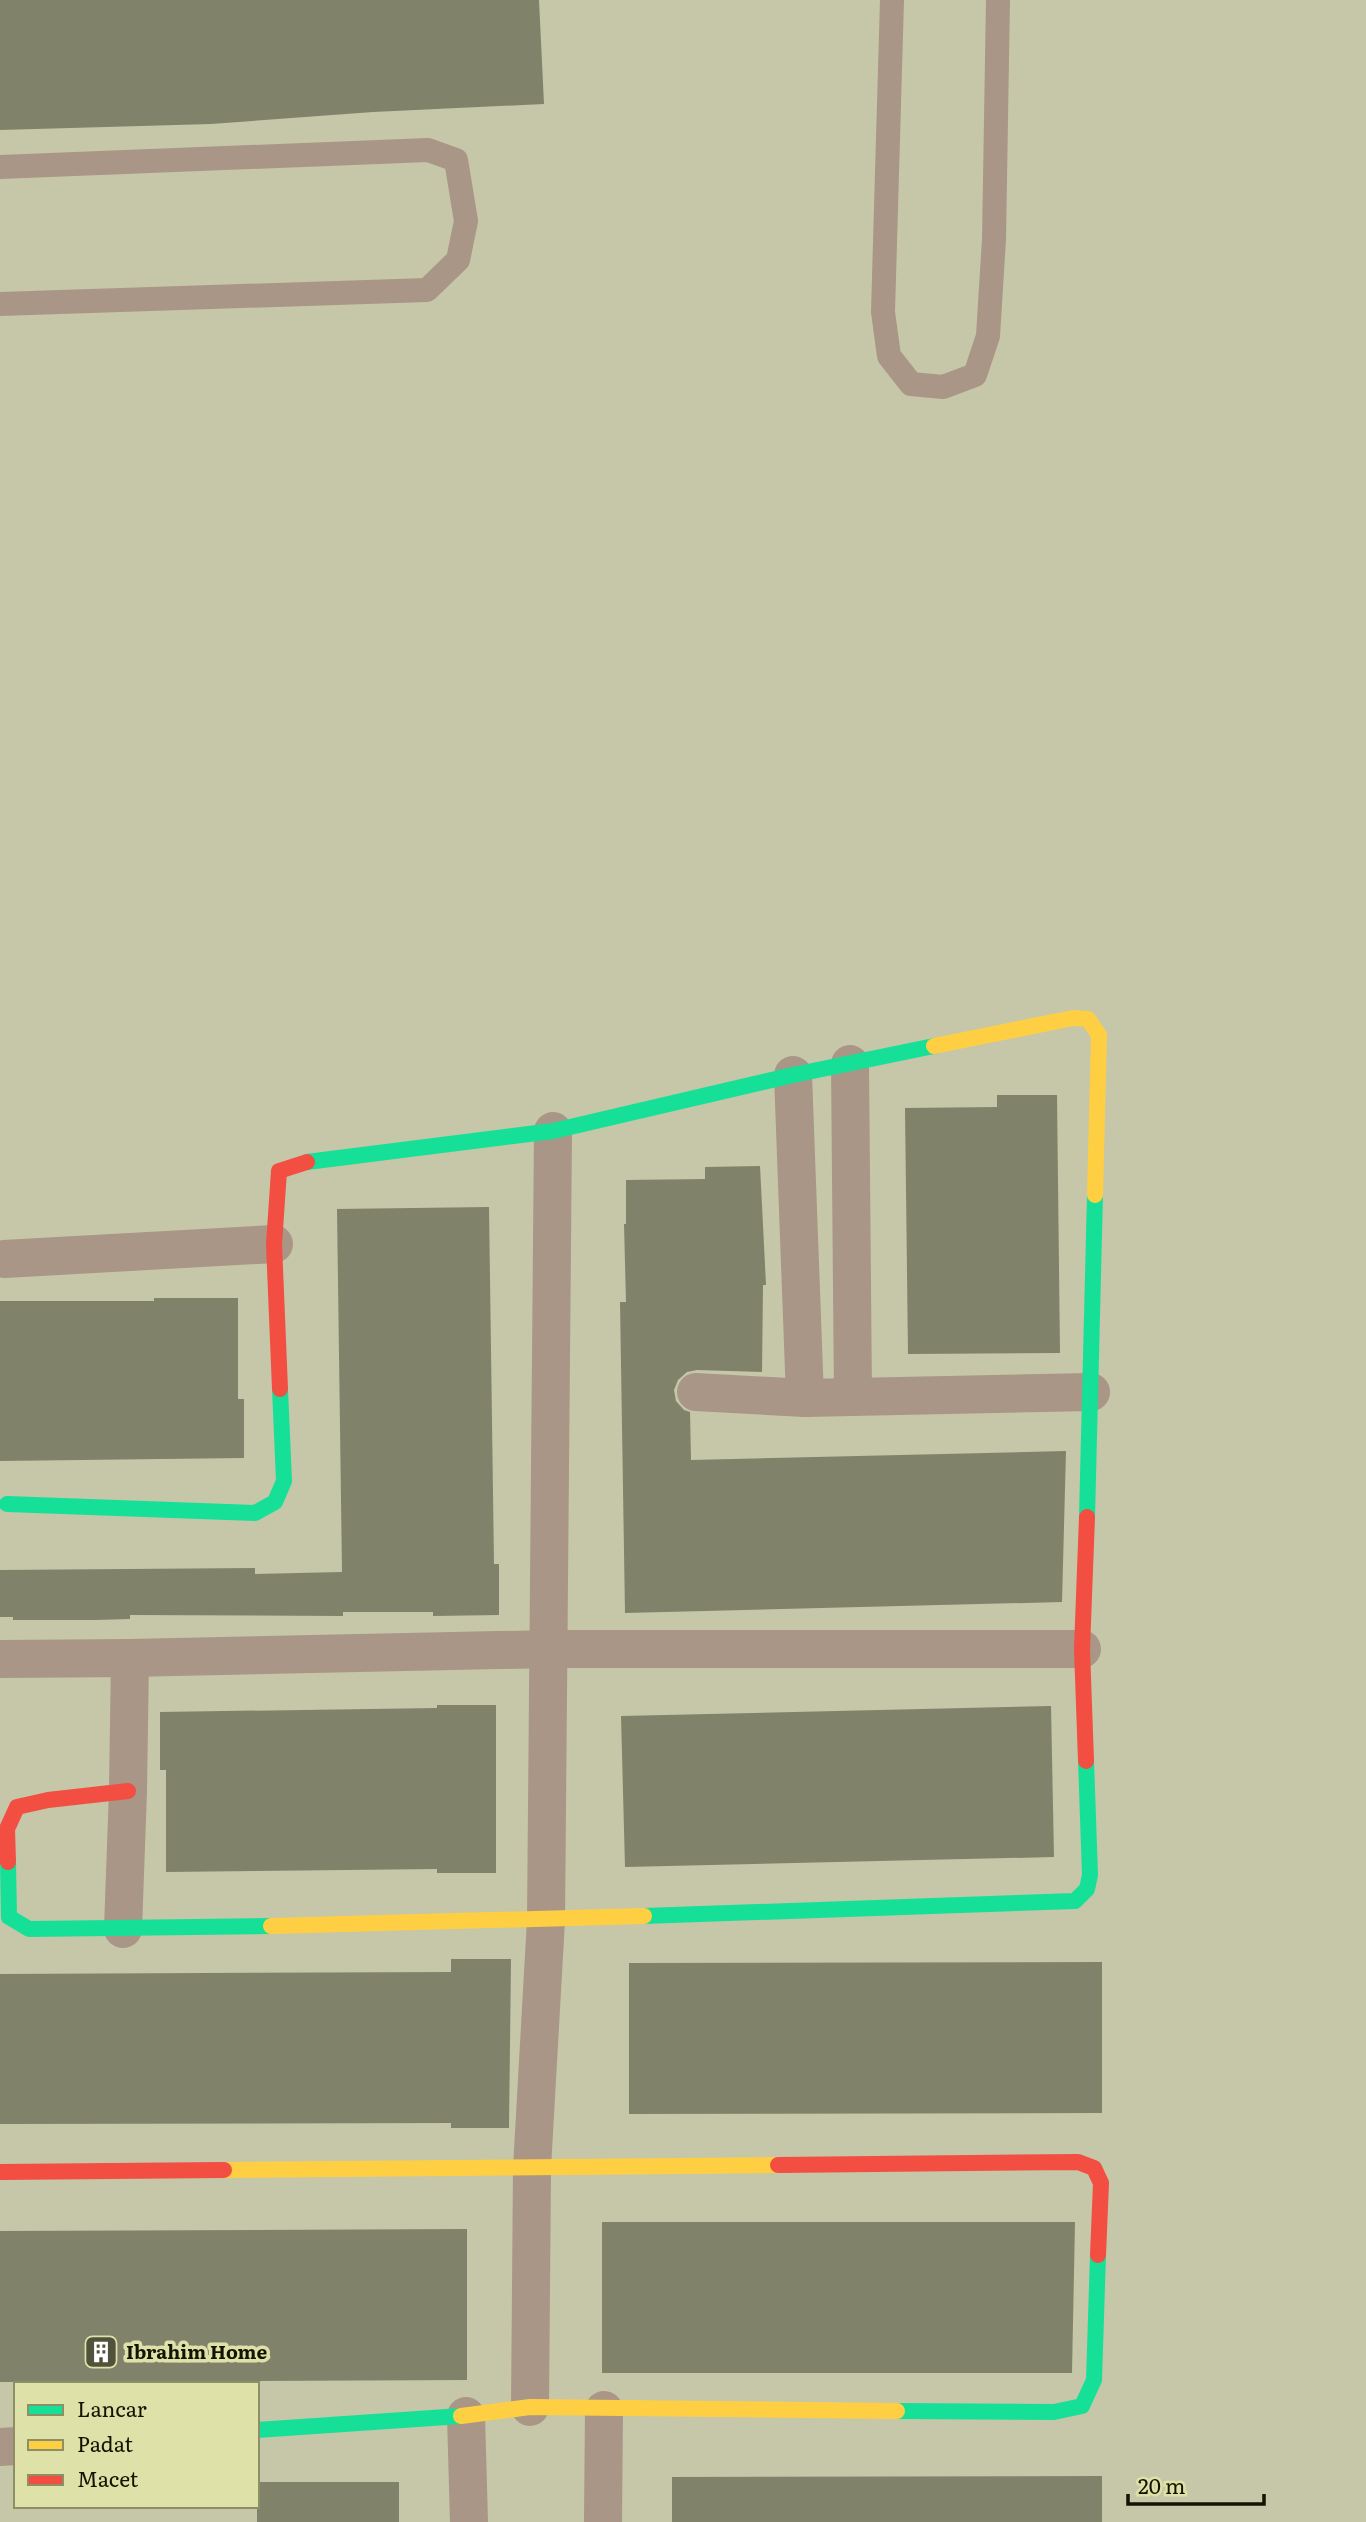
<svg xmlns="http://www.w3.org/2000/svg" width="1366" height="2522" viewBox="0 0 1366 2522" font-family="Literata,serif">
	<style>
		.building { fill: #81826a }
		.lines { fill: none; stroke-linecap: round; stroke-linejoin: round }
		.lane { stroke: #a99686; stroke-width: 24 }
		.street { stroke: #a99686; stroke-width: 38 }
		.fast { stroke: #16e098; stroke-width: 16 }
		.slow { stroke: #ffcf43; stroke-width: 16 }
		.jam { stroke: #f24e42; stroke-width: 16 }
		.labels { text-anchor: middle; stroke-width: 7; stroke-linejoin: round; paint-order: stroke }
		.poi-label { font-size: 19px; font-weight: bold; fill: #131301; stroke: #dee1a8; text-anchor: start }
	</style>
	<rect width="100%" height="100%" fill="#c5c7a8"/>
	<!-- building -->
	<g class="building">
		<path d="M0 0H539L544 104 373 112 211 124 0 130Z"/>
		<path d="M997 1095H1057L1060 1353 908 1354 905 1108 997 1107Z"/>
		<path d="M760 1166 766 1285H763L762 1372 697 1370 687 1372 678 1380 674 1390 676 1401 684 1410 690 1412 691 1460 1066 1451 1062 1602 625 1613 620 1302H626L624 1224H626V1180L705 1179V1167Z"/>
		<path d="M489 1207 494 1564H499V1615L433 1616V1612H343V1616L130 1615V1619L96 1620H13V1617H0V1570L255 1568V1574L342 1572 337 1209Z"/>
		<path d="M154 1298H238V1399H244V1458L0 1461V1301H154Z"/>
		<path d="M437 1705H496V1873H437V1869L166 1872V1770H160V1712L437 1708Z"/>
		<path d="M1051 1706 1054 1857 625 1867 621 1716Z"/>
		<path d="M451 1959H511L509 2128H451V2123L0 2124V1974L451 1972Z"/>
		<path d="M1102 1962V2113L629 2114V1963Z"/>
		<path d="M602 2222H1075L1072 2373H602Z"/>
		<path d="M467 2229V2380L0 2382V2231Z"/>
		<path d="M1102 2476V2522H672V2477Z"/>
		<rect x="257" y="2482" width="142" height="40"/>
	</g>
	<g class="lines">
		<!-- lane -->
		<g class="lane">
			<path d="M892 0 883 312 889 356 911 384 943 387 975 375 988 336 994 239 998 0"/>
			<path d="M0 167 428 150 456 160 466 221 458 260 427 290 0 304"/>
		</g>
		<!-- street -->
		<g class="street">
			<path d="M850 1064 853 1397"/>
			<path d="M793 1075 805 1398"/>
			<path d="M4 1259 274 1244"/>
			<path d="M696 1392 805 1398 1091 1392"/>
			<path d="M0 1659 130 1658 550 1649H1082"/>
			<path d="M123 1929 128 1791 130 1658"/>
			<path d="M530 2407 532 2168 546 1920 553 1131"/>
			<path d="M466 2416 469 2522"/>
			<path d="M0 2447 16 2446"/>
			<path d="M603 2522 604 2410"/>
		</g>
		<!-- fast -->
		<g class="fast">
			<path d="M307 1162 553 1131 793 1075 934 1046"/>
			<path d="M7 1504 255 1513 275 1502 284 1481 280 1389"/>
			<path d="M1087 1517 1095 1195"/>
			<path d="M8 1862 9 1917 29 1929 271 1926"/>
			<path d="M644 1916 1075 1901 1087 1889 1090 1875 1086 1761"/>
			<path d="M897 2411 1054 2412 1082 2406 1094 2380 1098 2255"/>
			<path d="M257 2430 461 2416"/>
		</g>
		<!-- slow -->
		<g class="slow">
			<path d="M934 1046 1073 1018 1088 1019 1099 1035 1095 1195"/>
			<path d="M271 1926 644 1916"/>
			<path d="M224 2170 778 2165"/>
			<path d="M461 2416 530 2407 897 2411"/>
		</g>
		<!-- jam -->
		<g class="jam">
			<path d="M280 1389 274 1244 279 1171 307 1162"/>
			<path d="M1086 1761 1082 1649 1087 1517"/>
			<path d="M8 1862 7 1829 17 1807 48 1800 128 1791"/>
			<path d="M778 2165 1078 2162 1094 2168 1101 2183 1098 2255"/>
			<path d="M0 2172 224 2170"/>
		</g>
	</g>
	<!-- icons -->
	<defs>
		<symbol id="building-square" viewBox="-11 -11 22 22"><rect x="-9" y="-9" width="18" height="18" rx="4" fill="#51523b" stroke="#dee1a8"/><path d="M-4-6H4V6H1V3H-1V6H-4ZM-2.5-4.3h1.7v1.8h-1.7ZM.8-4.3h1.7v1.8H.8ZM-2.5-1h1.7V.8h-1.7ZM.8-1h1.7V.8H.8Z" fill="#fff"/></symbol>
	</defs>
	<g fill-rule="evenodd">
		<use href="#building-square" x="82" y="2333" width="38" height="38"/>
	</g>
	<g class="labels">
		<!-- poi labels -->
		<g class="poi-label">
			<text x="126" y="2359">Ibrahim Home</text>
		</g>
	</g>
	<!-- legend -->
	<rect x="14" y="2382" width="245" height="126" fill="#dee1a8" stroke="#8d8f65" stroke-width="2"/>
	<rect x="28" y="2405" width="35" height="10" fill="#16e098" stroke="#8d8f65" stroke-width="2"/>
	<text x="77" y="2417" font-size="21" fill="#131301">Lancar</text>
	<rect x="28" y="2440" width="35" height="10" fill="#ffcf43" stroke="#8d8f65" stroke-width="2"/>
	<text x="77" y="2452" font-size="21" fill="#131301">Padat</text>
	<rect x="28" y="2475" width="35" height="10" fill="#f24e42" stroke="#8d8f65" stroke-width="2"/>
	<text x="77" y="2487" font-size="21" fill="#131301">Macet</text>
	<!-- scale -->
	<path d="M1128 2494v10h136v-10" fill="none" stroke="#131301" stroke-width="3.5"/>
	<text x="1138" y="2494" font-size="21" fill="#131301" stroke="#dee1a8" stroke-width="5" paint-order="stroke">20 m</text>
</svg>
